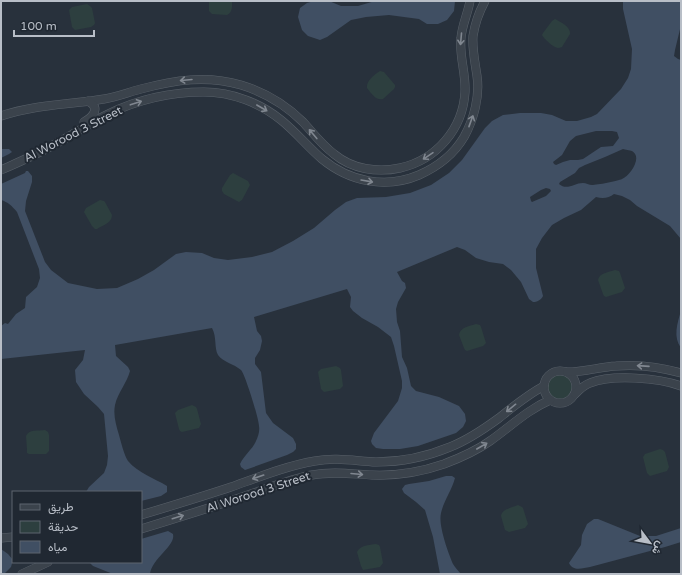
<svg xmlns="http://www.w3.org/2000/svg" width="682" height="575" viewBox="0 0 682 575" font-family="'Varela Round',Vazirmatn,sans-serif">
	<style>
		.green { fill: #2d3f3f }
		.water { fill: #404f63; fill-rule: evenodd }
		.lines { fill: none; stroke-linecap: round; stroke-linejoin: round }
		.tertiary-casing { stroke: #59616a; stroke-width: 9 }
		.tertiary { stroke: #3b434c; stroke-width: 8 }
		.oneway { stroke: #808790 }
		.labels { text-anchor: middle; stroke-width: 4; stroke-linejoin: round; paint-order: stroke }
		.street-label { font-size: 12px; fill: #b8bec7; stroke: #202832 }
	</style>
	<rect width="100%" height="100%" fill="#28313c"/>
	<!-- green -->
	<g class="green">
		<path d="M209 1H232C232 6 233 12 227 15L212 14 209 11Z"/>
		<path d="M87 4 90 6 92 8 95 23 94 25 91 27 75 30 72 27 69 10 72 7Z"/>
		<path d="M555 19C561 22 571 27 570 34L562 47C561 47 560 48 558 48 554 48 544 39 542 35L543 33 552 21Z"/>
		<path d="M380 71 384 72 395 85V87L394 89 383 99C376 101 371 93 367 88 366 81 374 75 380 71Z"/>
		<path d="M233 173 248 181 250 185 242 200 239 202 237 201 224 194 222 191V188L230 175Z"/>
		<path d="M100 200 104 201 105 202 112 215C112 223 103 225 97 229H95L92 226 84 212 86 208Z"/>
		<path d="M615 270 619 271 620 273 625 288 622 292 606 297 604 296 603 294 598 280C599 273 609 272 615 270Z"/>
		<path d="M476 324 480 325 481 327 486 343 483 346 467 351 465 350 464 348 459 335C460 327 470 326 476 324Z"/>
		<path d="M336 366 340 368 341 370 343 386 340 389 324 392 321 389 318 372 321 369Z"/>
		<circle cx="560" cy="387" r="12"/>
		<path d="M192 405 196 407 197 409 201 424 199 428 182 432 180 431 179 429 175 413 178 410Z"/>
		<path d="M45 430 48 432 49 435V451L46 454H29L27 453V450L26 436C29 429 38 431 45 430Z"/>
		<path d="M660 449 663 450 665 452 669 467 667 471 650 476 647 473 643 457 645 454Z"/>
		<path d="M518 505 522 507 523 508 528 524 525 528 509 532 505 530 501 516C502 509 511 508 518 505Z"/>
		<path d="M376 544 379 545 380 547 383 563 380 567 363 570 361 566 357 552C360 545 369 545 376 544Z"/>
	</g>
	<!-- water -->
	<g class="water">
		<path d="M314 1H329L341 6H358L375 1H455L454 11 447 20 438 24H427L419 19 389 15 366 17 351 20 327 37 320 40 308 36 302 30 298 17 300 8 307 3Z"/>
		<path d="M623 1H681V25L675 50 674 56 678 59 681 60V239L670 226 637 206 630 200 622 196 614 194C609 198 603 199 596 197L581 210 564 218 552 225 542 238 536 249V268L543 296C541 300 537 302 533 302L529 299 521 282 511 270 503 264 489 262 476 258 465 250 457 247 397 272 402 281 405 283 406 288 398 302 396 309 397 322 400 331 402 357 407 368 411 386 416 391 439 397 459 406 465 414 466 421 463 427 456 433 418 446 400 449H383L376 448 372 444 371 441 374 433 398 401 402 388V381L394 346 391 337 378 327 362 318 353 311 350 307 351 297 347 289 254 317 257 331 261 336 262 341 260 350 255 358V364L261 372 266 413 273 423 293 438 296 444V449L293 452 287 455 248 469 245 470 241 467 240 464C244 455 252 450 256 441 258 437 260 431 259 426 259 419 245 374 241 370 234 364 223 362 218 355 214 348 217 337 212 328L115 345 116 356 128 367 130 371C127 383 118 392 115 405 113 415 116 425 119 435 121 442 124 455 128 461 138 473 154 478 167 486V492L161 496 141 501V492H86L89 487 104 473 107 465 108 456 104 414 98 407 84 394 76 382 75 370 83 360 85 350 1 359V326L5 323 8 324 16 314 25 308 26 297 37 287 40 278 39 269 17 212C12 206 8 202 1 200V184L25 173 26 171H28L32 176V182L26 201 25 211 45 262 51 270 68 283 97 289 117 288 138 279 154 270 176 254 186 252 202 253 214 258 228 260 252 257 272 252 293 241 314 228 335 210 346 202 357 198 386 197 410 193 431 185 449 173 462 160 485 128 492 121 503 115 520 113H541L552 115 566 121H577L591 117 597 114 621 89 628 78 631 69 632 49 623 9ZM596 131H612L617 132 619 138 613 146 601 147 583 159 578 160H570L563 162 556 165 554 164 553 162 562 155 570 141 576 136ZM623 149C625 150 630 150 632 151 643 157 630 176 622 179 618 181 597 185 592 185 589 185 586 183 583 183 574 183 567 191 559 184L560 182 575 173 579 168 585 165 605 157ZM546 188 550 189 551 191 546 196 532 202 531 201 530 197 541 190Z"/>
		<path d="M1 149H9L12 152 9 154 1 158Z"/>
		<path d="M681 311V348C673 337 677 324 681 311Z"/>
		<path d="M446 476H452L455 478C452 490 444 500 441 513 438 525 448 552 453 564 455 567 458 571 461 574H440L433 537 425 510 416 502 404 493 402 489 405 485 409 484 429 481Z"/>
		<path d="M594 519H598L640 536H656L681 528V542L665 547 590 567C583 568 573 572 569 563L581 545 582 535 587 524Z"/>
		<path d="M168 531 173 534C176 546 152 558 150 574H113L93 566 90 563V562H141V539Z"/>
		<path d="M1 549 8 554 13 560 11 567 5 573V574H1Z"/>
	</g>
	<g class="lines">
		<defs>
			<g id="tertiary">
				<path d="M1 116C36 104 69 105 104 99 117 97 129 92 141 89 175 80 206 75 241 85 264 92 286 105 303 122 313 133 322 145 334 154 352 169 377 173 400 168 436 160 463 129 465 92 466 73 459 56 461 38 462 25 468 13 470 1"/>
				<path d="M84 122C93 117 101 108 88 101"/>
				<path d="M1 170C19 162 38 154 55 144 73 135 89 123 108 114 137 100 171 92 204 92 232 92 260 103 281 120 296 132 308 147 322 159 350 182 386 189 419 175 437 167 454 154 464 137 474 119 480 96 477 76 475 62 472 49 473 36 475 23 479 12 485 1"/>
				<circle cx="560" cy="387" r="16"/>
				<path d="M567 372C584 372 600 367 616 366 638 364 660 367 681 373"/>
				<path d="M575 394C580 389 584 385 590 383 613 374 659 378 681 386"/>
				<path d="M141 515C171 506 201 497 231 487 259 477 286 466 315 461 336 457 355 461 376 462 401 462 426 457 450 447 468 440 484 429 499 418 514 406 527 395 544 386"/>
				<path d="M141 529C177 518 213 507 248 495 269 488 290 479 312 475 332 471 352 474 372 475 396 476 421 472 444 464 460 458 476 451 490 441 510 427 527 410 550 400"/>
				<path d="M1 538 13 537"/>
				<path d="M22 574 48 562"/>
			</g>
		</defs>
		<!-- tertiary casing -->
		<use href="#tertiary" class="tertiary-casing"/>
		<!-- tertiary -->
		<use href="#tertiary" class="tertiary"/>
	</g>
	<!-- one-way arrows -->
	<defs><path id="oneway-shaft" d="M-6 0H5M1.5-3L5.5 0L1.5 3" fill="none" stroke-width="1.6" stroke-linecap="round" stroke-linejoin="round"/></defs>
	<g class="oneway">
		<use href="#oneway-shaft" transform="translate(461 39) rotate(95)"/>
		<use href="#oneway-shaft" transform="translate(186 80) rotate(175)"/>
		<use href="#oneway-shaft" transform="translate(136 103) rotate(-18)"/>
		<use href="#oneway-shaft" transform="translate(262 108) rotate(30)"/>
		<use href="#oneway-shaft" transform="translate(471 121) rotate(-70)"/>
		<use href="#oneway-shaft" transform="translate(313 134) rotate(-130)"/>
		<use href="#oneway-shaft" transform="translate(428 156) rotate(146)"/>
		<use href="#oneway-shaft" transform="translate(367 181) rotate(10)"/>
		<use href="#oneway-shaft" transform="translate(643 366) rotate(-176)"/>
		<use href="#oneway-shaft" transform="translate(511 408) rotate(141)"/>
		<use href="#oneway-shaft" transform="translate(482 446) rotate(-30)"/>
		<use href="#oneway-shaft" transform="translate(357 474) rotate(5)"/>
		<use href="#oneway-shaft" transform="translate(258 477) rotate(161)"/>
		<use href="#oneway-shaft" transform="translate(178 517) rotate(-17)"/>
	</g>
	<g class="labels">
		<!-- street labels -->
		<g class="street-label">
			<text transform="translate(73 134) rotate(-27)" y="4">Al Worood 3 Street</text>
			<text transform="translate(258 492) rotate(-18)" y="4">Al Worood 3 Street</text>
		</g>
	</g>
	<!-- border -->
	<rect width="682" height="575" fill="none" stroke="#b8bec7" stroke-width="4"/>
	<!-- legend -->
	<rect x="12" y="491" width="130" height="72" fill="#202832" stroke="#5d646e"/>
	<rect x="20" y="504" width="20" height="6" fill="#3b434c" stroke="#5d646e"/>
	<text x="48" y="511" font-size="12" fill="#b8bec7">طريق</text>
	<rect x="20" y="521" width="20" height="12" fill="#2d3f3f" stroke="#5d646e"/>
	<text x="48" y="531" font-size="12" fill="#b8bec7">حديقة</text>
	<rect x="20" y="541" width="20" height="12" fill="#404f63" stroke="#5d646e"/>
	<text x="48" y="551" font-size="12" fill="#b8bec7">مياه</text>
	<!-- north arrow -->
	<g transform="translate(650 543) rotate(122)" stroke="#202832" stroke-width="3" paint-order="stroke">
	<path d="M0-3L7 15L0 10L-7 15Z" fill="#b8bec7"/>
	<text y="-6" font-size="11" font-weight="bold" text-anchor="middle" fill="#b8bec7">ش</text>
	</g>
	<!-- scale -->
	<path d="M14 30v6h80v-6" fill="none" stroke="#b8bec7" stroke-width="2"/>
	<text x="20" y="30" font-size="12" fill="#b8bec7" stroke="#202832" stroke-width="3" paint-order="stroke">100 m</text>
</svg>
